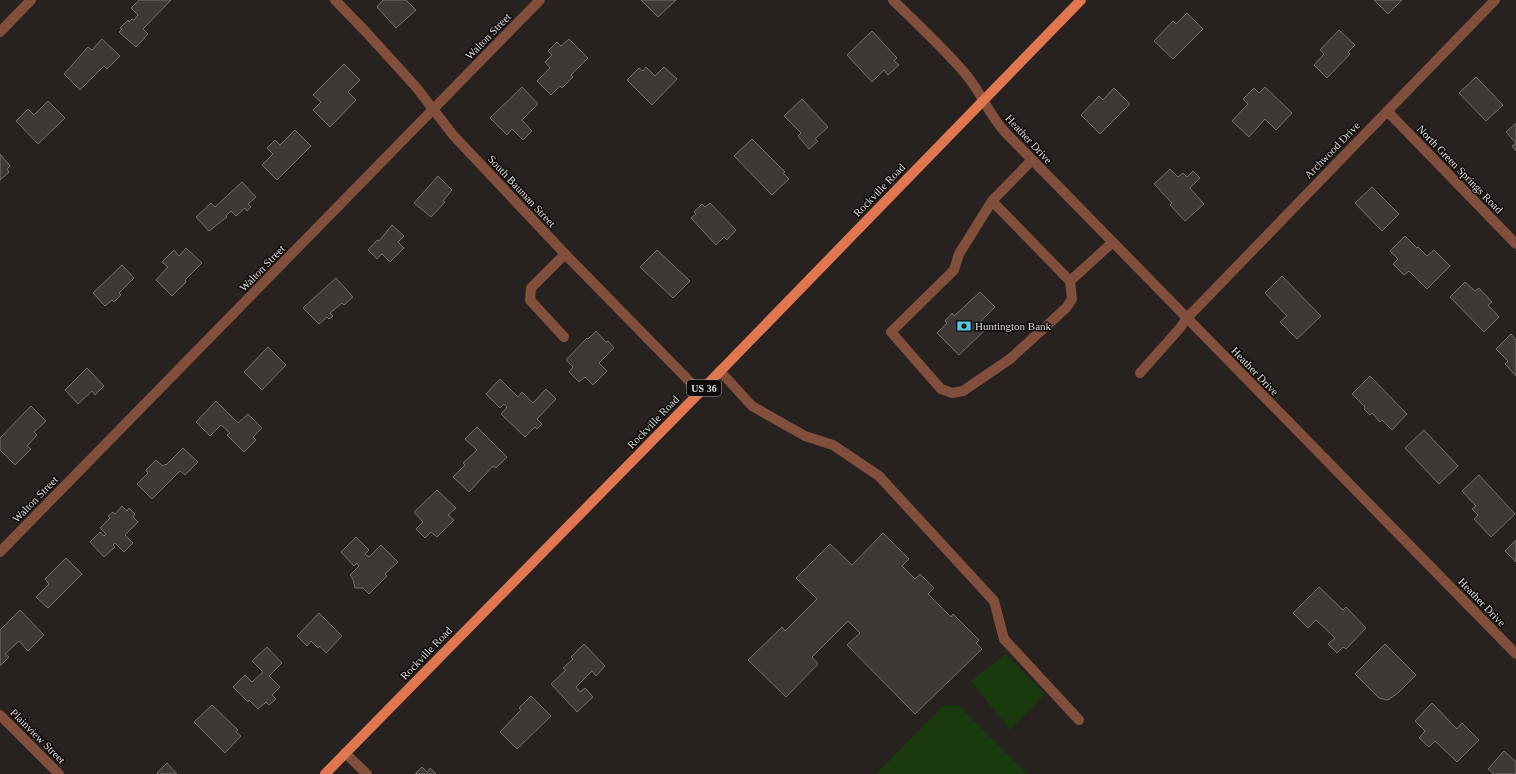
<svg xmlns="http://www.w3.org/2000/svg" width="1516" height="774" viewBox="0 0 1516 774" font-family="'Times New Roman',serif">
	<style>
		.green { fill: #183a0c }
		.building { fill: #3e3936; stroke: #78726f }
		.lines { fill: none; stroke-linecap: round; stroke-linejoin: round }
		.minor { stroke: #824f3d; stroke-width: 10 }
		.major { stroke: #e17751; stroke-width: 10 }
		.labels { text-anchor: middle; stroke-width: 3; stroke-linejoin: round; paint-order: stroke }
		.shield { fill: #0e0c0b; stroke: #a09e9c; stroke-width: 1 }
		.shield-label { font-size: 10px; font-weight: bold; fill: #dfdcda }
		.street-label { font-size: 11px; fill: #dfdcda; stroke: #0e0c0b }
		.poi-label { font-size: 11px; fill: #dfdcda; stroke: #0e0c0b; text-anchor: start }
	</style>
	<rect width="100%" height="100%" fill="#27221f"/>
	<!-- green -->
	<g class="green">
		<path d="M1005 654 1045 694 1010 730 971 681Z"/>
		<path d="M944 705 959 706 1027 774H876Z"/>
	</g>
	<!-- building -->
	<g class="building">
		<path d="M139 0H171L143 29 148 34 136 47 119 32 122 29 120 28 128 20 129 22 132 19 134 20 138 15 131 8Z"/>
		<path d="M383 0H406L416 10 396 28 377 7Z"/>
		<path d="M641 0H676L658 17Z"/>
		<path d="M1374 0H1402L1388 14Z"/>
		<path d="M1187 13 1203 29 1173 59 1154 41 1173 21 1176 24Z"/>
		<path d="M1339 30 1355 45 1348 52 1350 54 1327 78 1314 65 1324 54 1320 50Z"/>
		<path d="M872 31 897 58 894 61 899 65 888 75 884 70 872 82 847 55Z"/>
		<path d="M102 39 120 56 107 69 104 66 80 90 64 74 88 47 92 50Z"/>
		<path d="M569 39 588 58 571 75 573 77 562 88 560 86 551 95 537 81 550 68 545 62 552 55 548 51 557 42 561 46Z"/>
		<path d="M344 64 360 80 348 92 356 100 330 127 313 110 321 102 313 95Z"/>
		<path d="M646 67 655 76 664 67 677 79 652 105 627 80 639 68 643 71Z"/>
		<path d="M1476 77 1503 105 1486 121 1459 93Z"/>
		<path d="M522 87 538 104 522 120 532 131 523 140 512 129 507 135 490 118Z"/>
		<path d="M1265 87 1292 113 1276 130 1265 119 1249 137 1232 121 1248 104 1243 99 1254 88 1259 93Z"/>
		<path d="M1114 88 1130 104 1100 134 1081 115 1099 96 1103 100Z"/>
		<path d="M802 99 828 127 815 139 818 141 809 149 798 136 801 133 784 116Z"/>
		<path d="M48 101 65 118 38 144 16 121 28 109 34 115Z"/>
		<path d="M1516 123V151L1512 146 1516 143 1506 132Z"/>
		<path d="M295 130 311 146 277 180 262 165 273 154 267 148 275 140 280 145Z"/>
		<path d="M752 139 785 172 783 173 789 179 772 195 734 156Z"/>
		<path d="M0 154 10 166 7 169 9 172 0 180Z"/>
		<path d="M1170 169 1178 177 1183 173 1187 177 1193 171 1200 178 1190 188 1204 204 1185 221 1170 205 1172 203 1154 184Z"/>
		<path d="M438 176 452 190 443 201 445 202 431 217 414 203Z"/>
		<path d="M242 182 256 197 248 204 251 207 247 211 245 208 236 216 231 211 226 216 227 217 209 231 196 217 211 203 215 207Z"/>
		<path d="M1372 187 1399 214 1382 231 1355 203Z"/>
		<path d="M710 203 736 230 727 240 724 237 716 245 691 218 696 214 694 212 702 204 705 207Z"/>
		<path d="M392 225 404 236 398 242 404 248 390 262 382 254 377 259 368 250 377 240 379 241Z"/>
		<path d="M1405 236 1417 248 1418 247 1427 256 1434 250 1450 266 1427 289 1409 271 1404 275 1393 264 1398 259 1390 251Z"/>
		<path d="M186 248 202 263 185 280 186 282 172 296 156 280 168 267 162 262 174 250 179 256Z"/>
		<path d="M657 250 690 281 673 298 640 267Z"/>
		<path d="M122 265 134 278 119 293 121 295 114 302 112 300 105 306 93 293Z"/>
		<path d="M1282 276 1321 316 1297 339 1280 322 1287 316 1265 293Z"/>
		<path d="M336 278 353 297 344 305 342 303 330 313 333 316 329 319 327 317 319 324 303 308Z"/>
		<path d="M1465 282 1475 291 1479 288 1492 302 1488 305 1499 317 1484 332 1450 297Z"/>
		<path d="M980 292 995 307 980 322 986 329 959 355 937 333 947 323 945 321 952 313 954 316Z"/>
		<path d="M596 331 606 342 608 341 614 348 599 363 607 371 593 385 585 377 579 382 569 372 573 367 566 360 587 338 588 339Z"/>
		<path d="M1511 334 1516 340V376L1505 364 1508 361 1496 349Z"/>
		<path d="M268 347 286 365 262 390 244 372Z"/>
		<path d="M87 368 104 386 95 395 92 391 78 404 65 390Z"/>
		<path d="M1370 376 1407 414 1392 430 1382 420 1380 422 1372 413 1370 415 1364 409 1365 407 1352 394Z"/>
		<path d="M500 379 518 397 522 392 533 403 546 389 556 399 537 419 542 424 537 429 535 427 525 437 501 414 507 407 504 404 500 408 486 394Z"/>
		<path d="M216 401 238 423 248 414 262 428 253 437 256 440 244 452 227 435 230 433 221 425 210 436 196 422Z"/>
		<path d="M31 406 46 421 34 432 37 435 27 446 31 449 15 465 0 450V438Z"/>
		<path d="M477 427 507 457 496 468 493 466 469 492 453 477 465 465 463 463 477 450 465 439Z"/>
		<path d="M1424 430 1458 466 1439 484 1405 448Z"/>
		<path d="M183 448 198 462 185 475 180 471 152 499 137 484 148 473 146 470 156 460 163 466 165 464 166 465Z"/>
		<path d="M1479 475 1515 514 1491 537 1474 519 1478 515 1472 509 1476 506 1462 491Z"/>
		<path d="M437 490 456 508 448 515 454 520 437 537 431 532 425 538 416 529 423 522 414 512Z"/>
		<path d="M122 506 127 511 129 508 135 514 133 517 138 522 125 535 133 543 124 552 115 543 113 545 115 547 104 557 90 542 100 532 104 536 106 534 100 528 110 518 108 516 113 512 115 514Z"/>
		<path d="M883 533 909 559 902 566 915 579 920 574 934 588 928 594 951 617 953 614 979 640 976 643 982 649 915 714 847 645 860 633 848 621 812 657 818 664 786 697 748 660 782 627 785 631 817 599 796 578 830 544 852 565Z"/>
		<path d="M356 537 369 550 365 554 369 557 381 545 398 562 385 574 387 576 369 594 363 588H355L353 579 350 575 359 566 357 563 354 566 341 552Z"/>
		<path d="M1516 540V562L1505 551Z"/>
		<path d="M66 558 82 574 48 608 36 597 49 584 45 579Z"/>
		<path d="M1319 587 1343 610 1346 607 1366 628 1346 649 1343 647 1337 653 1328 644 1335 638 1316 620 1308 628 1293 613Z"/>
		<path d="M20 610 44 635 28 651 19 641 5 654 9 657 0 666V630Z"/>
		<path d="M319 613 342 636 326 653 320 646 318 648 311 641 307 646 297 636Z"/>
		<path d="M584 644 605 666 596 676 592 671 576 687 580 692 585 688 593 697 577 712 551 684 566 670 563 668 573 659 571 657Z"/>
		<path d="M1385 644 1416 675 1398 693 1388 700 1379 698 1355 674Z"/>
		<path d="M267 647 282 663 269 676 280 687 272 695 276 699 269 705 266 702 258 709 249 700 248 702 233 687 245 675 252 682 263 672 252 661Z"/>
		<path d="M531 696 551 716 517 749 500 732 521 710 519 708Z"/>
		<path d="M1432 703 1457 729 1462 723 1479 740 1457 762 1435 741 1429 747 1419 738 1425 731 1415 721Z"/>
		<path d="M212 705 238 730 236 732 241 736 225 753 194 722Z"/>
		<path d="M1504 751 1516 762V774H1494L1488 769Z"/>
		<path d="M167 763 177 774H158L157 773Z"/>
		<path d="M422 767 427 772 430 768 436 774H415Z"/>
	</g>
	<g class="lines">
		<!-- minor -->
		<g class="minor">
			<path d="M335 0 366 32 416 87 453 135 565 254 700 392"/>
			<path d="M893 0C918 25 946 50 968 77 982 95 990 116 1005 132L1516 654"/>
			<path d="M0 32 31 0"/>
			<path d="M1387 111 1516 244"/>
			<path d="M1032 160 992 201 1070 281 1113 242"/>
			<path d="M992 201 959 254 954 270 891 332 941 389 952 393 963 391 1010 359 1066 308 1072 299 1070 281"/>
			<path d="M564 337 530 300 531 288 565 254"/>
			<path d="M720 371 752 406 805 436 833 445 879 476 994 601 1004 639 1079 720"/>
			<path d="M1140 373 1180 328 1187 318 1495 0"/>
			<path d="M0 552 540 0"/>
			<path d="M0 715 59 774"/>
			<path d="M345 753 367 774"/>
		</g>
		<!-- major -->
		<path class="major" d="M325 774 700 392 1081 0"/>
	</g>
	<!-- icons -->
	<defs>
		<symbol id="bank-bare" viewBox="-9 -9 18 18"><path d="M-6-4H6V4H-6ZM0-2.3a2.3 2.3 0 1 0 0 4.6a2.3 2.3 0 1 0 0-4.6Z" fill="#57c9e1" stroke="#0e0c0b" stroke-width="2.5" paint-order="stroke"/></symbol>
	</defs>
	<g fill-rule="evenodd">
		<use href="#bank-bare" x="954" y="316" width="20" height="20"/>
	</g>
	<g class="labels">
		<!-- shield labels -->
		<rect class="shield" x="687" y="380" width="34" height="16" rx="3"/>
		<g class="shield-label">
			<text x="704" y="392">US 36</text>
		</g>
		<!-- street labels -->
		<g class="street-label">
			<text transform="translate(488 36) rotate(-46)" y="4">Walton Street</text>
			<text transform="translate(1029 139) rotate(47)" y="4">Heather Drive</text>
			<text transform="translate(1332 150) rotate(-46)" y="4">Archwood Drive</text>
			<text transform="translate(1460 169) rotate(46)" y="4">North Green Springs Road</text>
			<text transform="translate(879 190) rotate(-46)" y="4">Rockville Road</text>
			<text transform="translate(522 191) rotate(47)" y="4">South Bauman Street</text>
			<text transform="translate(262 268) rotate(-46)" y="4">Walton Street</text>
			<text transform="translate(1255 371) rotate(46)" y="4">Heather Drive</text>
			<text transform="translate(653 422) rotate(-46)" y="4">Rockville Road</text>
			<text transform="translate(35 499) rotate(-46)" y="4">Walton Street</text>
			<text transform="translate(1482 602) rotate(46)" y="4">Heather Drive</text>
			<text transform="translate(426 653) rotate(-46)" y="4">Rockville Road</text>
			<text transform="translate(38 736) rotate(45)" y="4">Plainview Street</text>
		</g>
		<!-- poi labels -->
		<g class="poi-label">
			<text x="975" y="330">Huntington Bank</text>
		</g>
	</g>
</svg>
